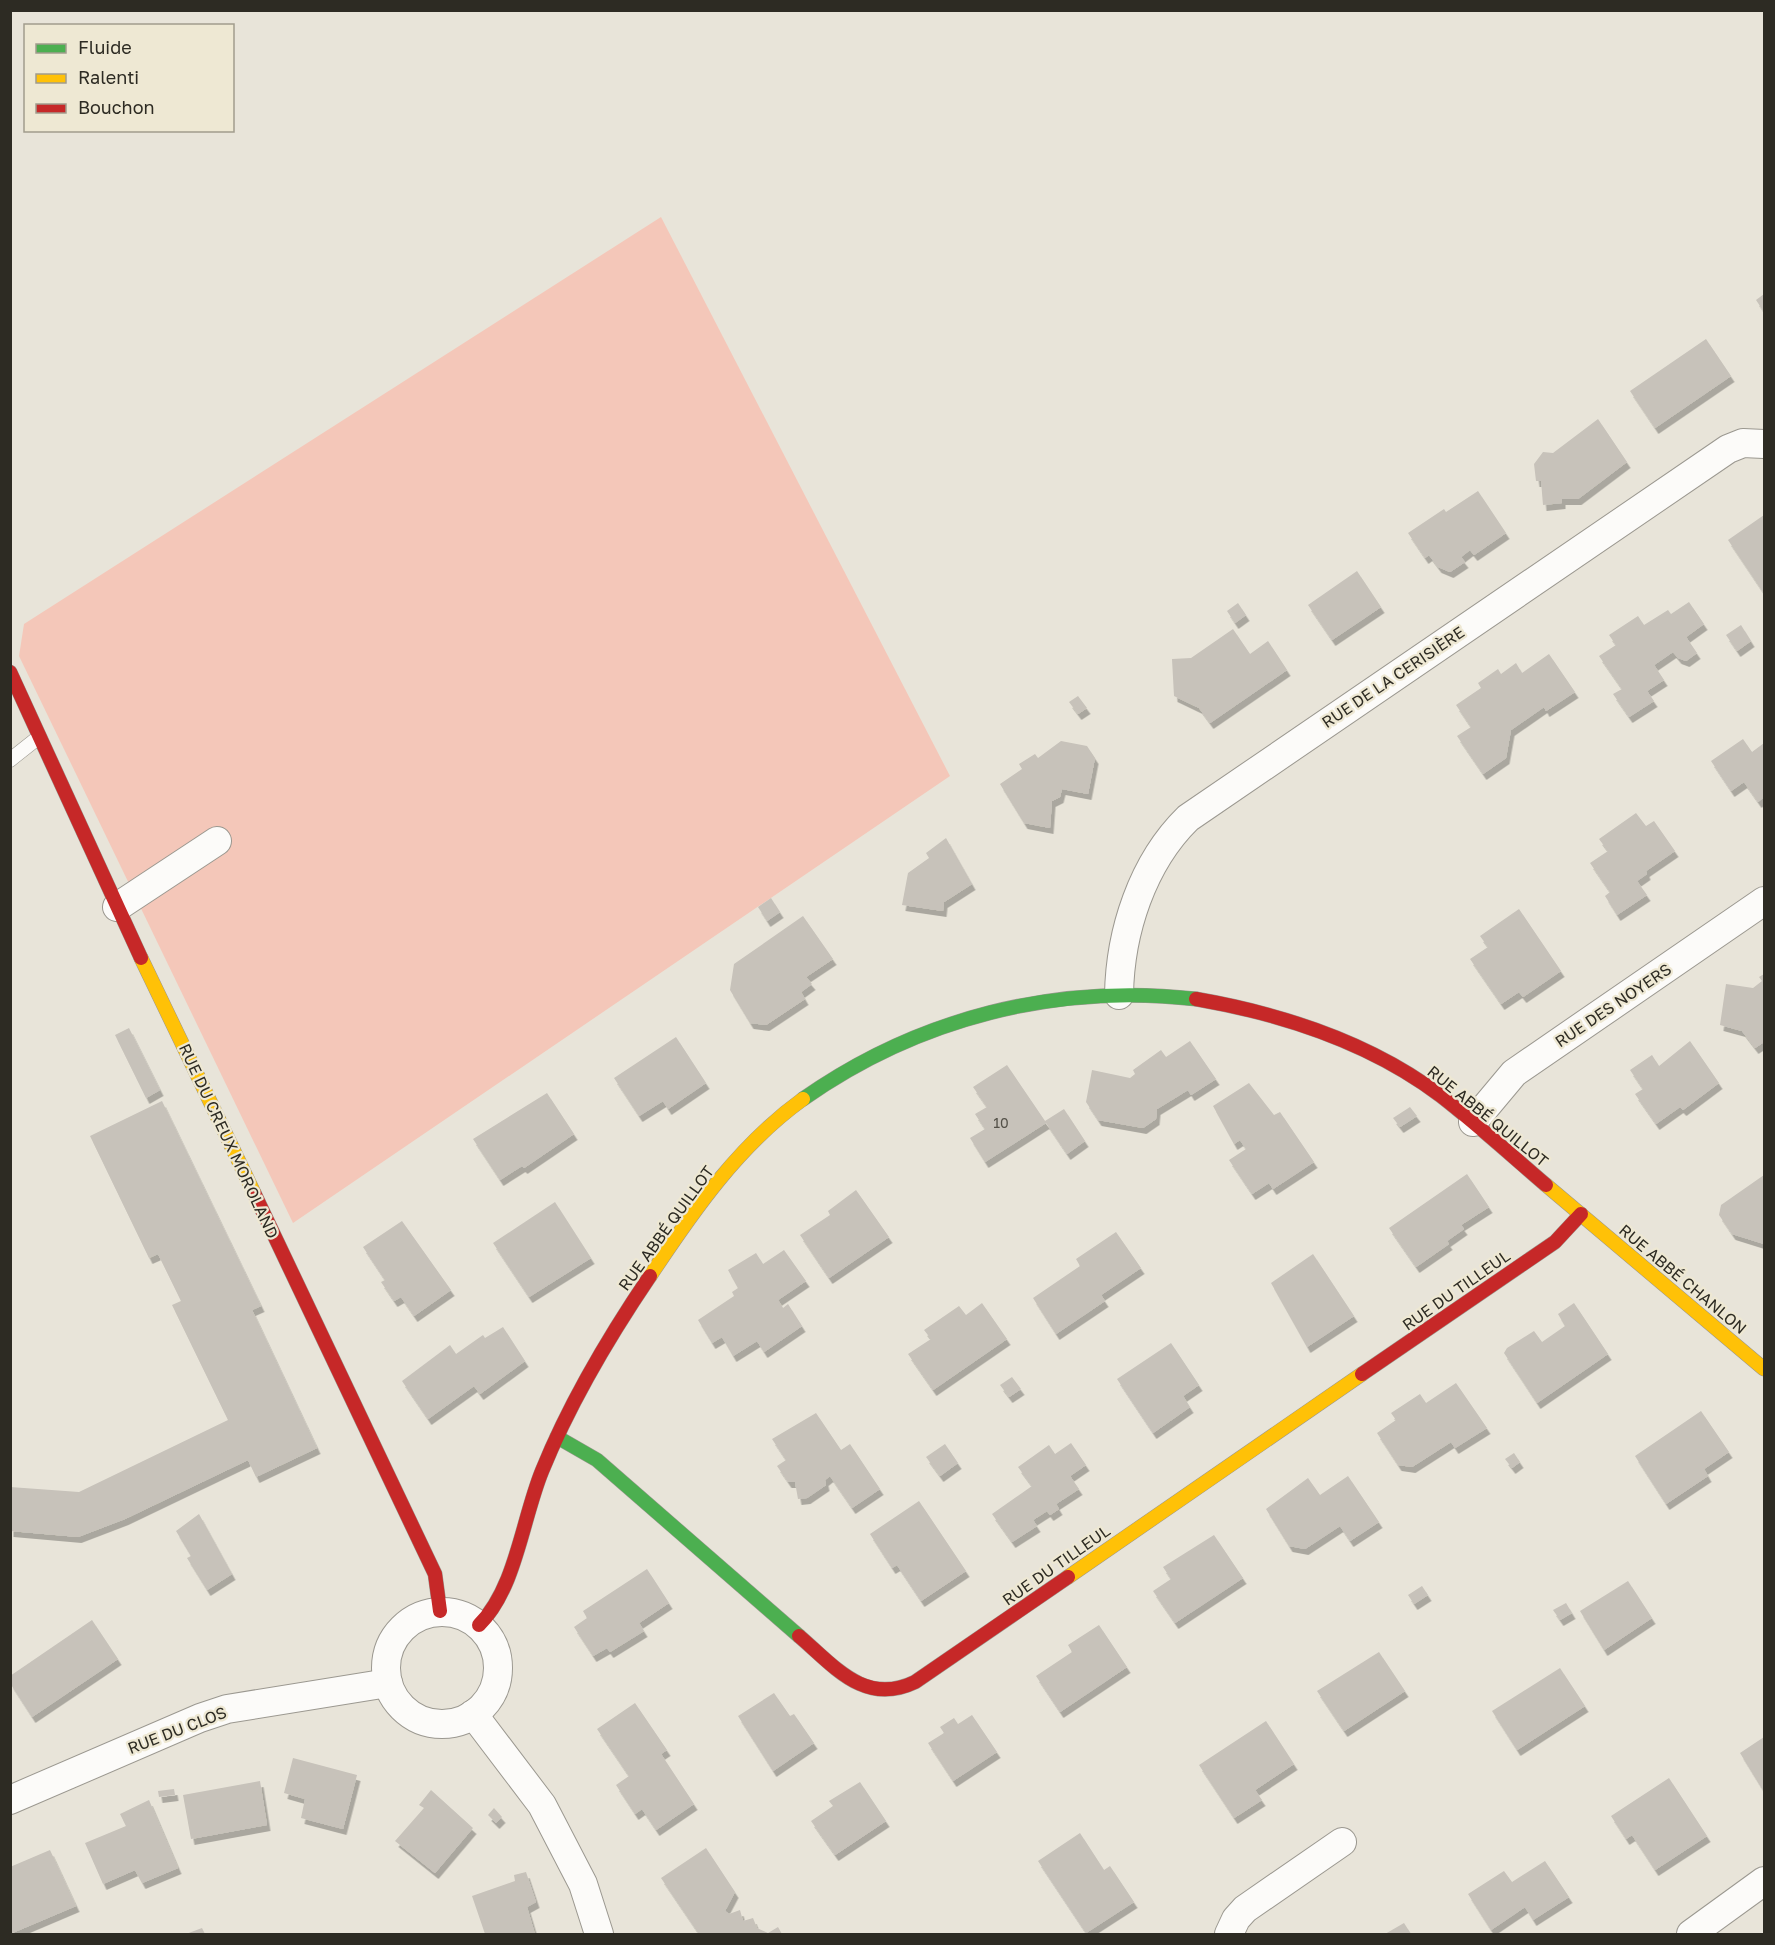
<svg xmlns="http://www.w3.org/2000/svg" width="1775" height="1945" viewBox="0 0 1775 1945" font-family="'Golos Text',sans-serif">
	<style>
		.green { fill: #f4c7b9 }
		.building { fill: #c7c2ba; filter: url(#shadow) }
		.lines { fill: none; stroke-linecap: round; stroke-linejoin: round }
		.lane-casing { stroke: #9b9890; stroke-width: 15 }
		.street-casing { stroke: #9b9890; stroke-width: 30 }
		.fast-casing { stroke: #9b9890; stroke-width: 15 }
		.slow-casing { stroke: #9b9890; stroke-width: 15 }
		.jam-casing { stroke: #9b9890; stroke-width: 15 }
		.lane { stroke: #fcfbf9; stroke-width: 14 }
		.street { stroke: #fcfbf9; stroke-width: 28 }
		.fast { stroke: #4caf50; stroke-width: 14 }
		.slow { stroke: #ffc107; stroke-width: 14 }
		.jam { stroke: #c62828; stroke-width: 14 }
		.labels { text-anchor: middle; stroke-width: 4.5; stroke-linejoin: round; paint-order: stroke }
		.number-label { font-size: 14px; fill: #545149 }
		.street-label { font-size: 16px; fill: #2d2b23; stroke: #eee8d3 }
	</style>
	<defs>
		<filter id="shadow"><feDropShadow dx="3.5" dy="6" stdDeviation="0" flood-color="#0004"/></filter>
	</defs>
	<rect width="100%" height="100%" fill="#e8e4d9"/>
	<!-- green -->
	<path class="green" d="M661 217 950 776 293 1223 19 656 24 624Z"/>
	<!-- building -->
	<g class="building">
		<path d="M1764 294V312L1756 300Z"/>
		<path d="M1706 339 1731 376 1655 428 1630 391Z"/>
		<path d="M1598 419 1627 462 1578 499H1562V503L1543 505 1541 481H1536L1534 464 1543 452 1553 453Z"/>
		<path d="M1478 491 1506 533 1474 555 1470 550 1461 557 1465 562 1450 572 1438 567 1429 555 1425 558 1408 533 1444 509 1446 512Z"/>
		<path d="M1764 515V591L1763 592 1728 540Z"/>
		<path d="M1357 571 1381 607 1332 640 1308 605Z"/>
		<path d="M1689 602 1704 624 1686 637 1697 653 1686 661 1678 658 1673 652 1654 665 1664 680 1647 691 1654 701 1629 717 1613 694 1622 689 1599 656 1616 645 1609 635 1638 616 1644 625 1668 610 1671 614Z"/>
		<path d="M1238 603 1246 615 1235 623 1227 611Z"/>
		<path d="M1741 625 1751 641 1737 651 1726 635Z"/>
		<path d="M1233 629 1250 654 1268 641 1287 670 1210 723 1199 708 1174 696 1172 659 1191 658Z"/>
		<path d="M1549 654 1575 692 1546 711 1544 707 1511 730 1506 758 1483 774 1457 736 1471 727 1456 705 1481 688 1478 683 1498 669 1501 674 1516 663 1522 673Z"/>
		<path d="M1078 696 1087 708 1078 714 1069 702Z"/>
		<path d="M1743 739 1752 752 1764 743V797L1758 802 1744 782 1731 791 1711 761Z"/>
		<path d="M1061 741 1087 746 1095 758 1088 794 1062 789 1060 797 1052 801 1050 828 1024 823 1000 784 1022 769 1019 764 1035 754 1038 758Z"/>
		<path d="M1636 813 1646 826 1654 821 1675 851 1646 871 1647 874 1637 881 1647 895 1617 915 1605 896 1610 892 1590 863 1608 851 1599 839Z"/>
		<path d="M946 838 972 884 944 902 943 911 902 905 908 873 929 858 926 853Z"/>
		<path d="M771 898 780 912 767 921 758 907Z"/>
		<path d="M1519 909 1561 971 1523 997 1519 992 1501 1004 1470 959 1488 947 1480 936Z"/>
		<path d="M803 916 833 959 806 977 812 984 801 992 805 999 766 1025 750 1023 730 990 734 964Z"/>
		<path d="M1764 974V1042L1755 1048 1742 1031 1720 1025 1726 984 1753 988 1762 981 1759 977Z"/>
		<path d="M129 1028 160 1090 146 1098 115 1035Z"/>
		<path d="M676 1037 706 1083 668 1109 663 1101 639 1116 614 1078Z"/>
		<path d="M1190 1041 1216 1079 1191 1095 1188 1090 1157 1109 1156 1119 1143 1128 1098 1120 1086 1102 1092 1070 1130 1078 1135 1074 1133 1070 1161 1050 1166 1057Z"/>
		<path d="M1690 1041 1719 1083 1683 1110 1680 1107 1656 1124 1635 1094 1643 1089 1630 1070 1652 1055 1659 1066Z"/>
		<path d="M1007 1065 1045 1121 1064 1109 1085 1141 1067 1154 1046 1123 985 1162 970 1138 985 1129 975 1114 987 1107 973 1087Z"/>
		<path d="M1249 1083 1274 1115 1280 1112 1314 1162 1273 1189 1269 1183 1252 1194 1229 1160 1246 1149 1240 1140 1234 1144 1213 1106Z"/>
		<path d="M547 1093 574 1134 524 1168 522 1166 500 1180 473 1139Z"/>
		<path d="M162 1101 261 1306 252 1310 317 1448 256 1477 248 1460 125 1519 78 1537 10 1531V1487L79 1492 228 1420 172 1305 181 1301 158 1254 149 1258 90 1136Z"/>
		<path d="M1410 1107 1417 1116 1400 1127 1393 1118Z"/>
		<path d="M1467 1174 1489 1207 1461 1225 1464 1229 1447 1241 1449 1244 1416 1267 1389 1228Z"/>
		<path d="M1764 1175V1244L1732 1234 1719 1215 1721 1205Z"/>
		<path d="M856 1190 889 1237 829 1278 800 1235 830 1215 828 1211Z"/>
		<path d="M555 1202 591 1258 529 1297 493 1243Z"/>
		<path d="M402 1221 451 1290 414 1316 401 1297 394 1301 381 1282 385 1280 363 1247Z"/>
		<path d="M1116 1232 1141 1268 1101 1295 1105 1301 1056 1334 1033 1298 1080 1266 1076 1259Z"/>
		<path d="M784 1250 806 1281 778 1300 783 1308 788 1304 802 1326 764 1352 757 1341 733 1356 722 1337 712 1343 698 1320 734 1296 732 1292 738 1288 728 1270 756 1253 763 1264Z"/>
		<path d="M1313 1254 1354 1316 1307 1347 1271 1283Z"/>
		<path d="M982 1303 1007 1339 933 1390 908 1354 931 1339 924 1330 959 1306 966 1315Z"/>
		<path d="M1574 1303 1608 1354 1537 1403 1504 1353 1507 1348 1534 1331 1542 1342 1565 1326 1558 1314Z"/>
		<path d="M503 1327 525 1361 480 1394 474 1386 428 1419 402 1381 450 1345 456 1354 483 1335 485 1338Z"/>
		<path d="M1171 1343 1199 1385 1183 1396 1190 1407 1153 1433 1117 1379Z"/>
		<path d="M1012 1377 1021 1389 1009 1397 1000 1385Z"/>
		<path d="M1456 1383 1487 1428 1455 1448 1451 1442 1412 1467 1398 1465 1377 1433 1396 1420 1391 1413 1420 1394 1426 1403Z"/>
		<path d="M1701 1411 1729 1452 1704 1469 1708 1476 1666 1504 1635 1456Z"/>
		<path d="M816 1413 841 1450 850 1444 880 1489 852 1508 830 1476 825 1480 826 1485 807 1498 798 1499 795 1482H788L777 1466 786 1460 772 1439Z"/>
		<path d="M1071 1443 1086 1465 1070 1476 1079 1489 1056 1504 1059 1509 1050 1515 1047 1511 1033 1520 1037 1526 1012 1542 992 1514 1032 1486 1018 1467 1049 1445 1055 1454Z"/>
		<path d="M945 1444 958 1463 940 1476 926 1457Z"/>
		<path d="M1514 1453 1520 1462 1512 1468 1505 1459Z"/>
		<path d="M1348 1476 1379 1522 1350 1541 1340 1526 1305 1549 1289 1546 1266 1509 1308 1478 1320 1495Z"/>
		<path d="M919 1501 966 1571 921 1601 897 1565 892 1568 870 1534Z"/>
		<path d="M199 1514 232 1574 207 1590 187 1558 191 1556 176 1531Z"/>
		<path d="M1214 1535 1243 1578 1175 1623 1153 1591 1171 1579 1163 1567Z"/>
		<path d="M647 1569 669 1603 639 1623 644 1631 610 1652 607 1648 593 1656 574 1627 587 1618 583 1611Z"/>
		<path d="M1628 1581 1652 1618 1604 1650 1580 1611Z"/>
		<path d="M1422 1586 1428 1595 1414 1604 1408 1595Z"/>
		<path d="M1566 1603 1572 1613 1560 1620 1553 1610Z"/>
		<path d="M92 1620 118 1659 32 1717 10 1683V1676Z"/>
		<path d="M1099 1625 1127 1667 1060 1712 1036 1676 1072 1652 1068 1645Z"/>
		<path d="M1379 1652 1405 1691 1344 1731 1317 1691Z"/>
		<path d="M1560 1668 1585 1706 1517 1750 1492 1711Z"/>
		<path d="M774 1693 790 1716 794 1714 814 1743 773 1771 738 1716Z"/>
		<path d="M635 1703 667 1750 661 1754 694 1804 656 1830 642 1809 635 1814 616 1785 629 1776 597 1729Z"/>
		<path d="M972 1715 997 1752 953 1781 928 1743 944 1733 940 1727 954 1718 958 1724Z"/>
		<path d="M1266 1721 1294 1764 1255 1790 1262 1800 1234 1818 1199 1765Z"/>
		<path d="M1764 1737V1792L1740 1753Z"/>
		<path d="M293 1758 357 1775 343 1829 301 1818 305 1799 284 1793Z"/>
		<path d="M1669 1778 1707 1836 1655 1870 1632 1835 1626 1839 1611 1816Z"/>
		<path d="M260 1781 267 1825 191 1839 183 1795Z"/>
		<path d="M860 1782 886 1821 835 1855 811 1821 833 1806 829 1801Z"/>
		<path d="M174 1789 175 1795 159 1797 158 1791Z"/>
		<path d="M431 1790 473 1828 435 1873 395 1841 424 1808 419 1805Z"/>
		<path d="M149 1800 178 1868 142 1883 135 1870 103 1884 85 1843 126 1826 120 1814Z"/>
		<path d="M494 1808 502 1817 496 1823 488 1815Z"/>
		<path d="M1080 1833 1104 1870 1110 1866 1134 1902 1086 1933 1038 1861Z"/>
		<path d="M706 1848 735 1892 725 1911 729 1914 740 1910 743 1921 753 1918 757 1928 768 1933 778 1927 782 1934H699L661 1878Z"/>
		<path d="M50 1850 76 1906 10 1934V1867Z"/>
		<path d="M1545 1861 1569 1897 1533 1920 1525 1907 1491 1930 1468 1894 1504 1871 1512 1882Z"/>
		<path d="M526 1872 536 1902 527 1907 535 1934H485L472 1896 515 1881 514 1875Z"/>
		<path d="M1404 1923 1411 1934H1385Z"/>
		<path d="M202 1928 205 1934H186Z"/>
	</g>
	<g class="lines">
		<defs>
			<path id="lane" d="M10 760 39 737"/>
			<g id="street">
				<path d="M117 907 217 841"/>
				<path d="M1119 995C1120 932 1142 863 1188 818L1728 449 1743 443 1764 444"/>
				<path d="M1473 1122 1514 1073 1764 901"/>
				<circle cx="442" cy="1668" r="56"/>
				<path d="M473 1714 542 1805 583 1884 599 1934"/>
				<path d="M10 1800 200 1718 227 1709 388 1683"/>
				<path d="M1229 1934 1236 1919 1245 1909 1342 1842"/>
				<path d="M1691 1934 1764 1881"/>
			</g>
			<g id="fast">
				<path d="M803 1099C918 1018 1056 983 1196 999"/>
				<path d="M557 1437 597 1460 799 1636"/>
			</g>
			<g id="slow">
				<path d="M141 958 254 1193"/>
				<path d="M1546 1185 1764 1369"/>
				<path d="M650 1276C693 1211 739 1145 803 1099"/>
				<path d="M1068 1577 1362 1374"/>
			</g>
			<g id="jam">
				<path d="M10 672 141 958"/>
				<path d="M1196 999C1282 1014 1371 1043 1441 1096 1477 1124 1511 1155 1546 1185"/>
				<path d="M254 1193 435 1574 440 1611"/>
				<path d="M1362 1374 1555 1242 1581 1214"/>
				<path d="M479 1625C516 1588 522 1520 542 1471 570 1402 608 1338 650 1276"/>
				<path d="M799 1636C835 1667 865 1706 915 1682L1068 1577"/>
			</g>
		</defs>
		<!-- lane casing -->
		<use href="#lane" class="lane-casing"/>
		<!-- street casing -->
		<use href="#street" class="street-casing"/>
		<!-- fast casing -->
		<use href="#fast" class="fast-casing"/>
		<!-- slow casing -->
		<use href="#slow" class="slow-casing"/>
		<!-- jam casing -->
		<use href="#jam" class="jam-casing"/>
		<!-- lane -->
		<use href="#lane" class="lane"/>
		<!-- street -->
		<use href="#street" class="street"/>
		<!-- fast -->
		<use href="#fast" class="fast"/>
		<!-- slow -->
		<use href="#slow" class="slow"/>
		<!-- jam -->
		<use href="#jam" class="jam"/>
	</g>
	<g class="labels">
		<!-- number labels -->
		<g class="number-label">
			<text x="1001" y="1128">10</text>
		</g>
		<!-- street labels -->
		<g class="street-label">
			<text transform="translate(1393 677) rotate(-34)" y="6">RUE DE LA CERISIÈRE</text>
			<text transform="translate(1613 1005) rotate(-34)" y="6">RUE DES NOYERS</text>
			<text transform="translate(1488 1116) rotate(39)" y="6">RUE ABBÉ QUILLOT</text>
			<text transform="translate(229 1141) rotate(65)" y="6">RUE DU CREUX MOROLAND</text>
			<text transform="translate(666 1228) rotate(-54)" y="6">RUE ABBÉ QUILLOT</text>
			<text transform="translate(1683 1279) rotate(40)" y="6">RUE ABBÉ CHANLON</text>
			<text transform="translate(1456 1290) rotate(-35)" y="6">RUE DU TILLEUL</text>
			<text transform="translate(1056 1565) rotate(-35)" y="6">RUE DU TILLEUL</text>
			<text transform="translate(177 1730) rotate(-21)" y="6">RUE DU CLOS</text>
		</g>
	</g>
	<!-- border -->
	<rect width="1775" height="1945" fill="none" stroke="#2d2b23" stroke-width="24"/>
	<!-- legend -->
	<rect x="24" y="24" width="210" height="108" fill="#eee8d3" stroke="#a19c8d" stroke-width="1.5"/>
	<rect x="36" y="44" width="30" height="9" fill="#4caf50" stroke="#a19c8d" stroke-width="1.5"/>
	<text x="78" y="54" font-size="18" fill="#2d2b23">Fluide</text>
	<rect x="36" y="74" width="30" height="9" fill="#ffc107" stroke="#a19c8d" stroke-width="1.5"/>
	<text x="78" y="84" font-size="18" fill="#2d2b23">Ralenti</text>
	<rect x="36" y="104" width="30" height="9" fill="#c62828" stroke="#a19c8d" stroke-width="1.5"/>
	<text x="78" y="114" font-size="18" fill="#2d2b23">Bouchon</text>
</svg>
